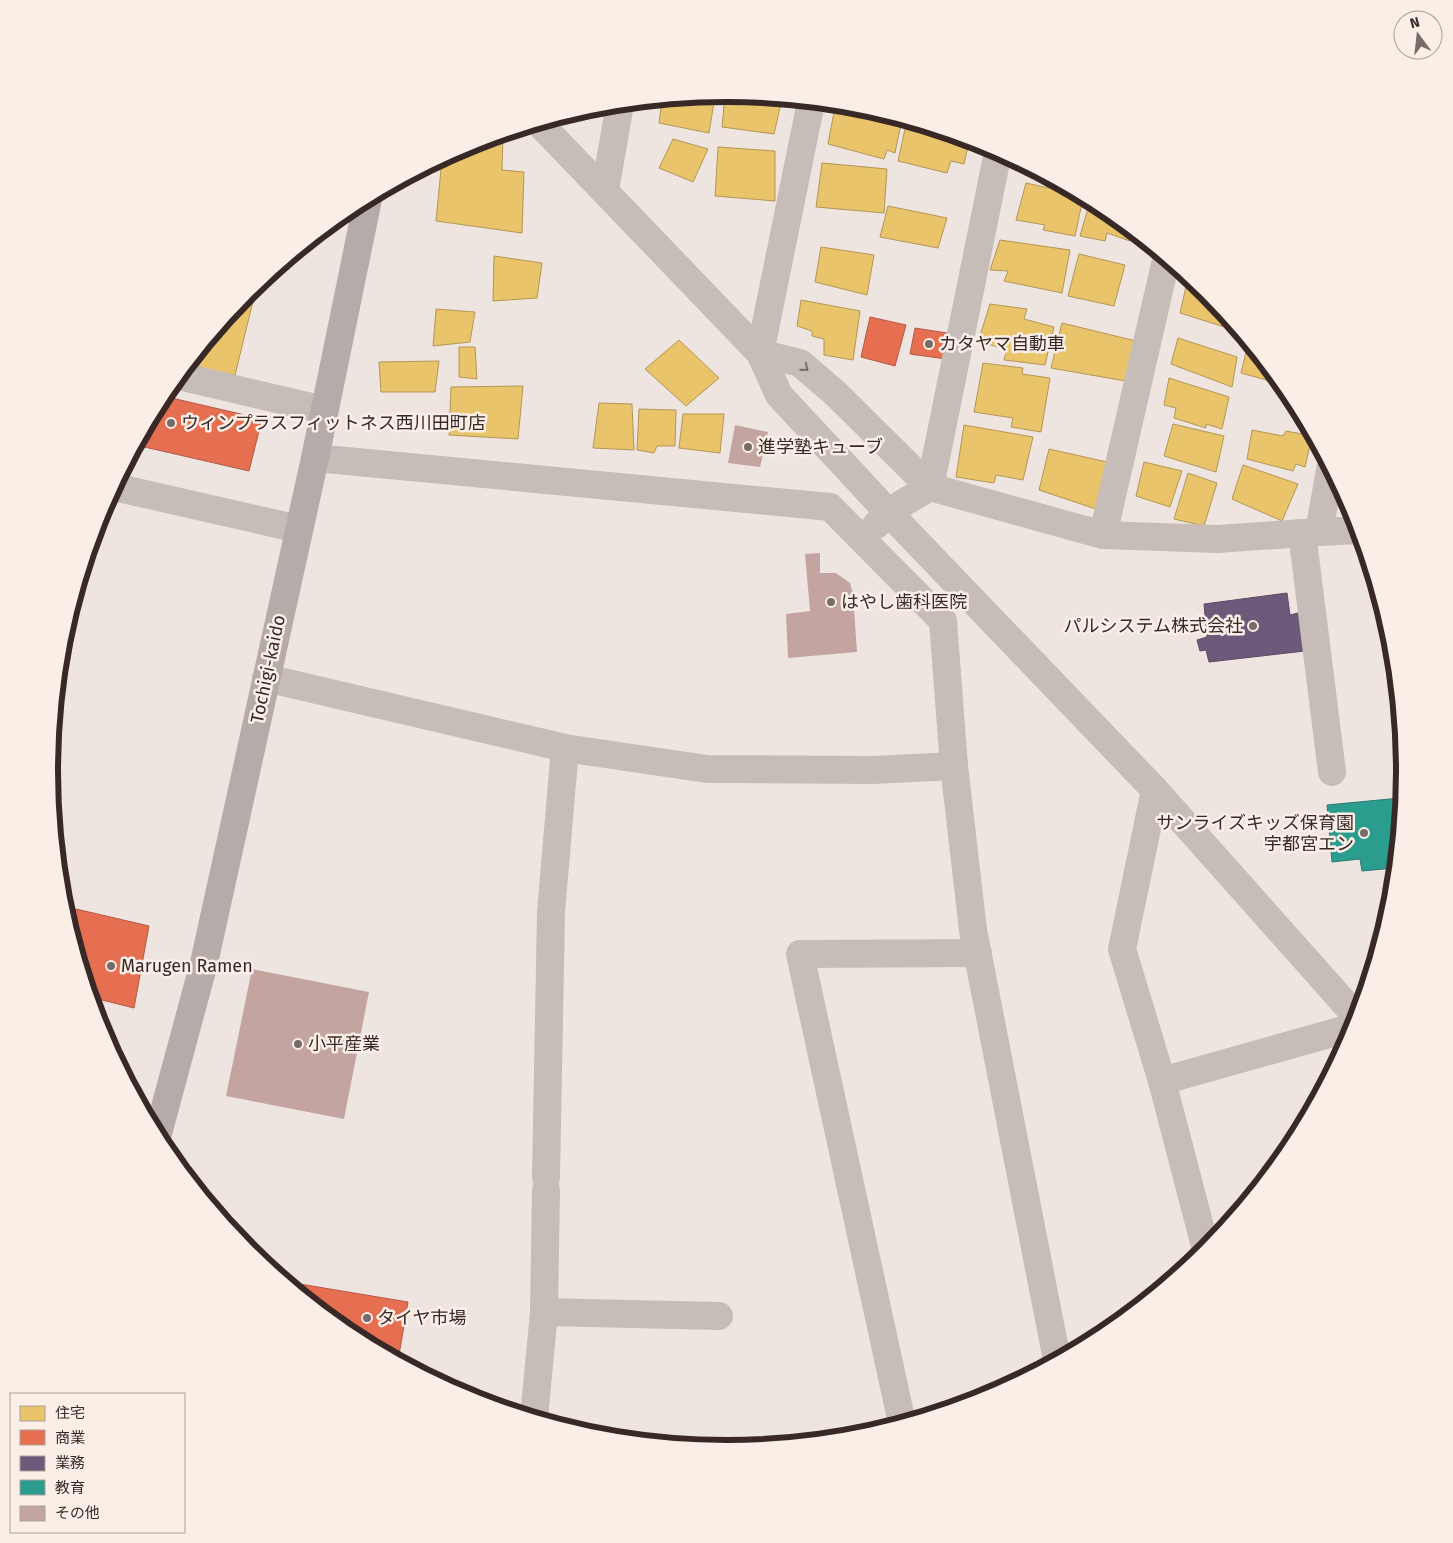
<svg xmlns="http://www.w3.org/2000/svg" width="1453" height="1543" viewBox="0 0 1453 1543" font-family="'Fira Sans','Noto Sans JP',sans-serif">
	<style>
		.homes { fill: #e9c46a; stroke: #b49656 }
		.shops { fill: #e76f51; stroke: #b25a44 }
		.offices { fill: #6d597a; stroke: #5d4b61 }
		.schools { fill: #2a9d8f; stroke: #2e7a70 }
		.building { fill: #c3a4a0 }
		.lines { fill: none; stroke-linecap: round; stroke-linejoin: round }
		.minor { stroke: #c7bdb8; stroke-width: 28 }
		.major { stroke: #b5aba8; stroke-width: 28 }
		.oneway { stroke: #786c68 }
		.poi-dot { fill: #786b68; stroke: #fbeee6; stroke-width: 2 }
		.labels { text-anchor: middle; stroke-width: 5; stroke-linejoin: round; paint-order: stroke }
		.poi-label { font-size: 18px; fill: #382927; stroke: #fbeee6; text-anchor: start }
		.street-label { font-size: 18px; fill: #382927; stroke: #fbeee6 }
		.rim { fill: none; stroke: #382927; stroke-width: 6 }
	</style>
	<rect width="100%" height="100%" fill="#eee5e0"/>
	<!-- homes -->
	<g class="homes">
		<path d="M725 94 782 99 774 134 722 127Z"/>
		<path d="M712 95 715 96 709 133 659 123 662 100Z"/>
		<path d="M834 112 901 124 895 153 887 150 884 159 828 144Z"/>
		<path d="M909 122 951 135 908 126Z"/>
		<path d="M905 129 969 142 964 164 951 161 947 173 898 161Z"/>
		<path d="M503 135 502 170 524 172 522 233 436 221 442 159 467 145Z"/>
		<path d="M673 139 708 149 693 182 659 168Z"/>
		<path d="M718 147 775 151V201L715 196Z"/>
		<path d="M822 163 887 169 884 213 816 207Z"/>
		<path d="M1026 183 1077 194 1083 198 1075 236 1043 230 1045 225 1016 220Z"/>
		<path d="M1090 201 1103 208 1132 232 1130 241 1107 233 1105 241 1080 236Z"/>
		<path d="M888 206 947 218 938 248 880 237Z"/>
		<path d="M1000 240 1070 250 1062 293 1004 281 1008 271 990 270Z"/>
		<path d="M821 247 874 255 867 295 815 282Z"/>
		<path d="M1079 254 1125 265 1114 306 1068 296Z"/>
		<path d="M494 256 542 263 537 298 493 301Z"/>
		<path d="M1188 278 1206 292 1237 331 1180 313Z"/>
		<path d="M247 292 255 293 235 375 186 367Z"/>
		<path d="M801 300 860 311 853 360 824 355V339L812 336V331L797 326Z"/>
		<path d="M990 304 1027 309 1024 319 1054 327 1045 365 1004 360 1007 349 978 342Z"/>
		<path d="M436 309 475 312 470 342 433 346Z"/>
		<path d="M1062 323 1140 342 1131 382 1051 368Z"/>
		<path d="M1178 338 1237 357 1232 387 1171 364Z"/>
		<path d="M679 340 719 378 686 406 645 369Z"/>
		<path d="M1248 344 1281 384 1241 373Z"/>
		<path d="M459 347H475L477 379 459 377Z"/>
		<path d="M439 361 435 392H381L379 362Z"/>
		<path d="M983 363 1023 368 1022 374 1050 378 1041 432 1011 427 1013 418 974 412Z"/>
		<path d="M1169 378 1229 397 1222 429 1206 424V428L1174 418 1176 408 1164 405Z"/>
		<path d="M523 386 518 439 449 435 451 387Z"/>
		<path d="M599 403 632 404 634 450 593 448Z"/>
		<path d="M639 409 676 410 675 446H657L654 453 637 450Z"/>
		<path d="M683 414H724L720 453 679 448Z"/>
		<path d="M1173 424 1224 436 1216 472 1164 456Z"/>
		<path d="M964 425 1033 437 1023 480 996 475 994 483 956 477Z"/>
		<path d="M1252 430 1283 436 1286 431 1312 436 1305 467 1296 464 1293 471 1247 459Z"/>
		<path d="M1049 449 1107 462 1096 509 1039 490Z"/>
		<path d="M1144 462 1182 471 1170 507 1136 496Z"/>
		<path d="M1243 465 1298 484 1282 521 1232 499Z"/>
		<path d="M1188 473 1217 483 1204 526 1174 519Z"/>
	</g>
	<!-- shops -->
	<g class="shops">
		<path d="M870 317 906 325 895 366 861 357Z"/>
		<path d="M915 328 947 333 946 359 910 354Z"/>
		<path d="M163 396 262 419 249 471 136 445Z"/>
		<path d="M92 539 65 683 58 681 62 639Z"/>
		<path d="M76 909 149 926 134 1008 90 997 71 935Z"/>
		<path d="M294 1283 408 1302 398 1361 350 1335 293 1288Z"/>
	</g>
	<!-- offices -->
	<path class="offices" d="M1287 593 1290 615 1298 613 1305 651 1209 662 1206 650 1200 651 1197 640 1207 637 1204 604Z"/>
	<!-- schools -->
	<path class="schools" d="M1400 798 1401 806 1395 868 1362 871 1360 859 1332 862 1327 805Z"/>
	<!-- building -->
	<g class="building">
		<path d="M735 425 768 432 760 467 728 463Z"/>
		<path d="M820 553V573H836L850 583 853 594 857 652 788 658 786 614 810 611 805 554Z"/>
		<path d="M252 969 369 992 344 1119 226 1096Z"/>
	</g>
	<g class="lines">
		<!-- minor -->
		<g class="minor">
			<path d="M811 102 760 353 800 363 835 393 930 487 1103 535 1217 539 1319 532 1330 470"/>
			<path d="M539 123 760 353 779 395 888 512 1155 790 1357 1017"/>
			<path d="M605 190 620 104"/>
			<path d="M179 376 324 410"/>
			<path d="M315 458 830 507 943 621 954 766 973 930 1057 1360"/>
			<path d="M114 487 299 529"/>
			<path d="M876 525 888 512 930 487 998 152"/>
			<path d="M1319 532 1358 530"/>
			<path d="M1302 533 1332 772"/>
			<path d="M1103 535 1166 260"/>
			<path d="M266 678 565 748 707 769 873 770 954 766"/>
			<path d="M1155 790 1122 949 1162 1081 1206 1250"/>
			<path d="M1162 1081 1354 1027"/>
			<path d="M546 1177 551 912 565 748"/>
			<path d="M544 1312 719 1316"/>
			<path d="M534 1418 544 1312 546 1190"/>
			<path d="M902 1423 800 954 978 953"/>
		</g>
		<!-- major -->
		<path class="major" d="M157 1137 204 963 315 458 368 199"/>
	</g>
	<!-- one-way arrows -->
	<defs><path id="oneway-chevron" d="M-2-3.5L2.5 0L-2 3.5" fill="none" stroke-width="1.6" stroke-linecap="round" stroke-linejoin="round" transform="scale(1.25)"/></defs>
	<use class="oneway" href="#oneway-chevron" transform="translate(805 368) rotate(39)"/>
	<!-- markers -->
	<g class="poi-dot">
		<circle cx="929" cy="344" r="5"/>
		<circle cx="171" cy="423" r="5"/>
		<circle cx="748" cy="447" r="5"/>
		<circle cx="831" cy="602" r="5"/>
		<circle cx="1253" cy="626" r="5"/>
		<circle cx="1364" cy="833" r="5"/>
		<circle cx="111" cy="966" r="5"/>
		<circle cx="298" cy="1044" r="5"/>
		<circle cx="367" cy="1318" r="5"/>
	</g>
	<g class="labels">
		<!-- poi labels -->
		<g class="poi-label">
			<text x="939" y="350">カタヤマ自動車</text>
			<text x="181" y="429">ウィンプラスフィットネス西川田町店</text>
			<text x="758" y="453">進学塾キューブ</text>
			<text x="841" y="608">はやし歯科医院</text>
			<text x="1243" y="632" text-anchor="end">パルシステム株式会社</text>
			<text x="1354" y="829" text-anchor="end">サンライズキッズ保育園<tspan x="1354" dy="21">宇都宮エン</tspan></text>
			<text x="121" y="972">Marugen Ramen</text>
			<text x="308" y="1050">小平産業</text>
			<text x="377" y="1324">タイヤ市場</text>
		</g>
		<!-- street labels -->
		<g class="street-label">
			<text transform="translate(268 669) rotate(-78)" y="6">Tochigi-kaido</text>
		</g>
	</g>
	<!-- crop -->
	<path d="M0 0H1453V1543H0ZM58 771a669 669 0 1 1 1338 0a669 669 0 1 1-1338 0Z" fill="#fbeee6" fill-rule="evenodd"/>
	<path class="rim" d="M58 771a669 669 0 1 1 1338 0a669 669 0 1 1-1338 0Z"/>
	<!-- legend -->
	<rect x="10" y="1393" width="175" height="140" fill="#fbeee6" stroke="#ad9f9a"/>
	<rect x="20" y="1406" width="25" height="15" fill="#e9c46a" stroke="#ad9f9a"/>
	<text x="55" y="1418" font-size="15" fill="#382927">住宅</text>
	<rect x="20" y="1430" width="25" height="15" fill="#e76f51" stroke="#ad9f9a"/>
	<text x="55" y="1443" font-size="15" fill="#382927">商業</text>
	<rect x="20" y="1456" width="25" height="15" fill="#6d597a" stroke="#ad9f9a"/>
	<text x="55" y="1468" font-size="15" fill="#382927">業務</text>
	<rect x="20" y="1480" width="25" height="15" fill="#2a9d8f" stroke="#ad9f9a"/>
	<text x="55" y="1493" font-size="15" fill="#382927">教育</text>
	<rect x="20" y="1506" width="25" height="15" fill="#c3a4a0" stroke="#ad9f9a"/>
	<text x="55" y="1518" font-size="15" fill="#382927">その他</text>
	<!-- north arrow -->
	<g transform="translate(1418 35) rotate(345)"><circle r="24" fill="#fbeee6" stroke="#ad9f9a"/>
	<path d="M0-4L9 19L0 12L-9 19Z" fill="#786b68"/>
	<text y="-8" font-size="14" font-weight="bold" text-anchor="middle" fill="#382927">N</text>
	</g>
</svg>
